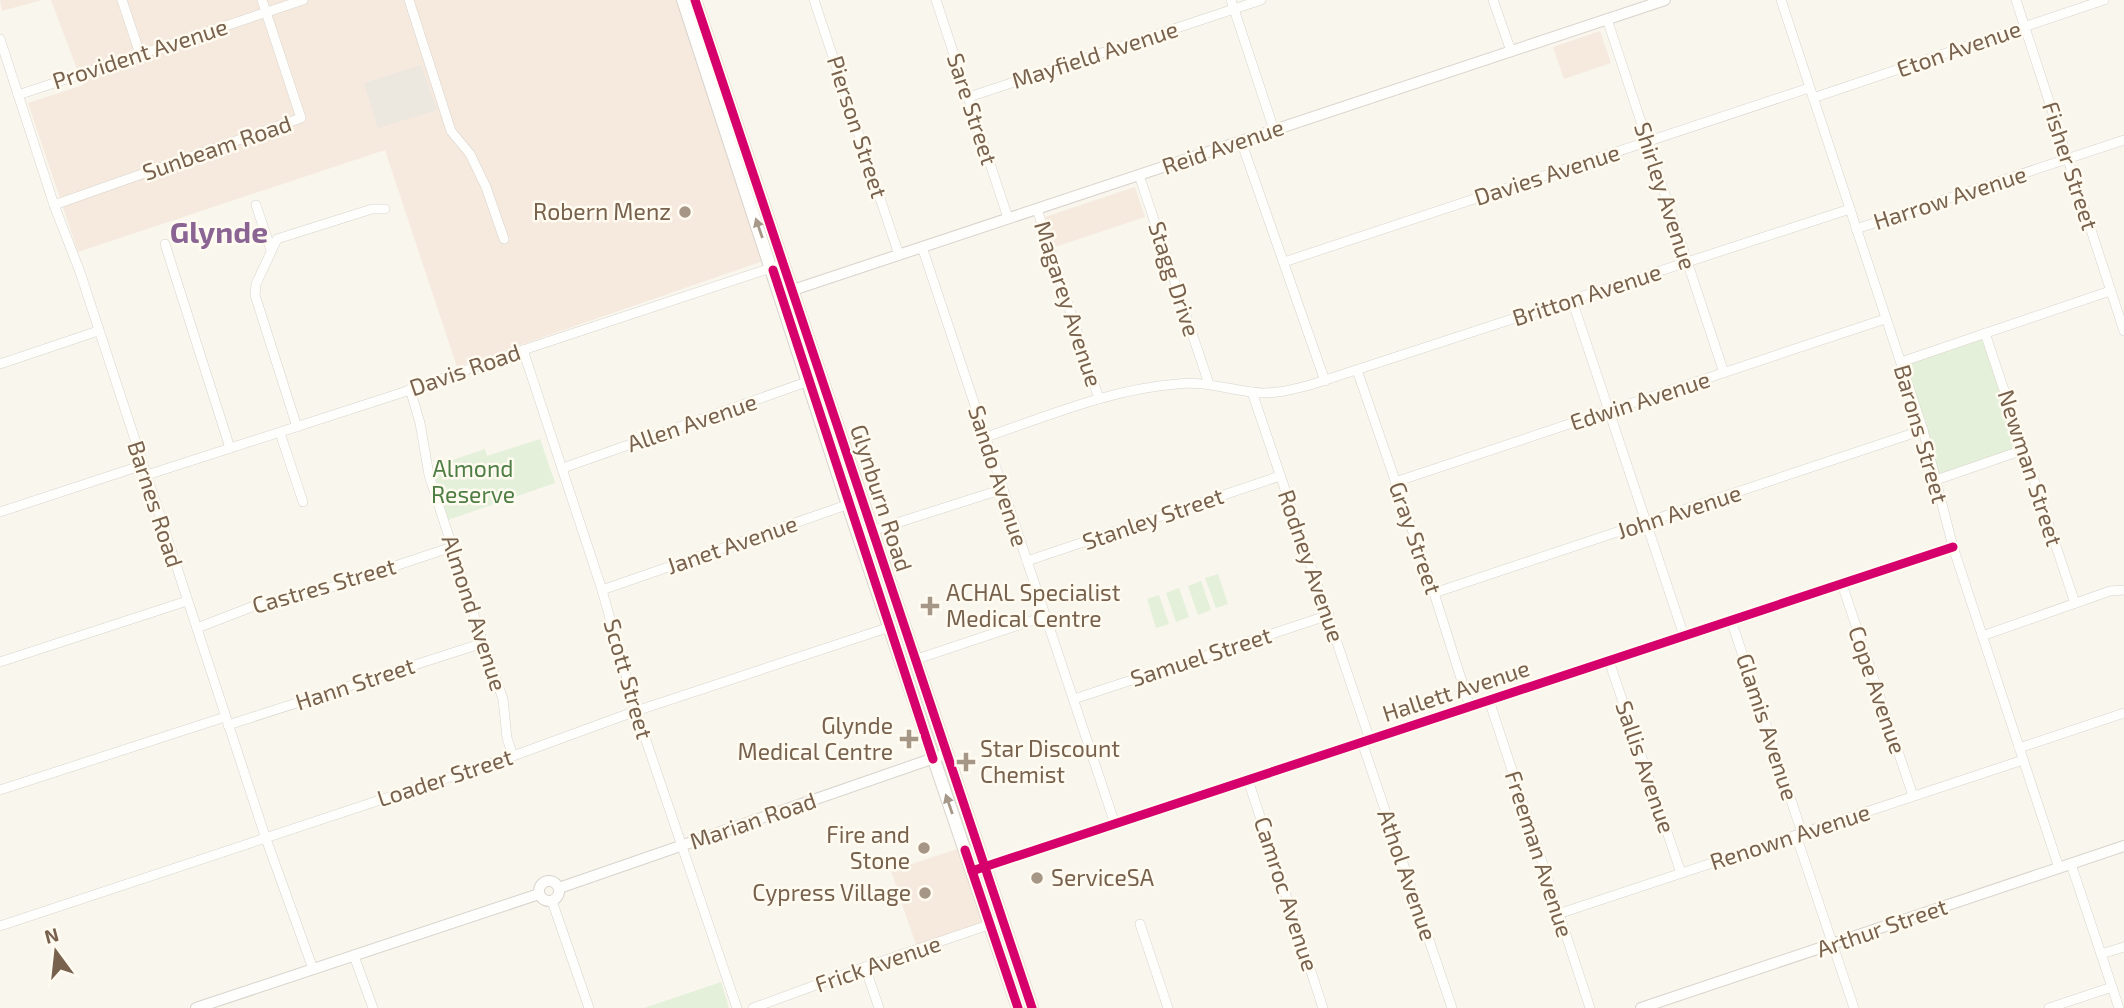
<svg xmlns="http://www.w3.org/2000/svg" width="2124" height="1008" viewBox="0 0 2124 1008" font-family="'Exo 2',sans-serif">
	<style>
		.commercial { fill: #f6eadf }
		.industrial { fill: #ece7df }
		.green { fill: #e4f0d9 }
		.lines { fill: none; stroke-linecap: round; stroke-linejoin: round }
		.minor-casing { stroke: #d8d3cc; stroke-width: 10 }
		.tertiary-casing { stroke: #d8d3cc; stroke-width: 12 }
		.secondary-casing { stroke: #d9d3cc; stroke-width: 14 }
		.minor { stroke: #fefefc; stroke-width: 9 }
		.tertiary { stroke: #fefefc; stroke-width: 10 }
		.secondary { stroke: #fefefc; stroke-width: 12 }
		.cycleway-casing { stroke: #fffbf1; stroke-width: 13 }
		.cycleway { stroke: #d6006c; stroke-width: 9 }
		.oneway { fill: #a7998a }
		.poi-dot { fill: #a59685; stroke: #fffbf1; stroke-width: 2.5 }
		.labels { text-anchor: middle; stroke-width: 5; stroke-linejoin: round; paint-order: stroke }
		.street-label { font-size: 23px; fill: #78624d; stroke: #fffbf1 }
		.poi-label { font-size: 23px; fill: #78624d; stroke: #fffbf1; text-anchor: end }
		.park-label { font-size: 23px; fill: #4e7e44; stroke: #fffbf1 }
		.district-label { font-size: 30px; font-weight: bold; fill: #8a6594; stroke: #fffbf1 }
	</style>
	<rect width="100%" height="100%" fill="#f9f6ee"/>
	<!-- commercial -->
	<g class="commercial">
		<path d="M0 0H42L2 11Z"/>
		<path d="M51 0H676L763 261 457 367 385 150 78 252 28 103 83 85Z"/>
		<path d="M1600 31 1611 63 1564 79 1553 47Z"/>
		<path d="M1135 187 1145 217 1055 247 1045 217Z"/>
		<path d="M960 848 986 922 916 945 891 871Z"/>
	</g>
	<!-- industrial -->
	<path class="industrial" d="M421 65 437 110 378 128 364 83Z"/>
	<!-- green -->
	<g class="green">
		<path d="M1985 333 2023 450 1936 480 1901 362Z"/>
		<path d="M540 439 555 483 448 520 432 467 485 449 487 456Z"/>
		<path d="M1218 574 1228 604 1216 608 1205 578Z"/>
		<path d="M1201 581 1211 610 1198 615 1188 586Z"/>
		<path d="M1179 588 1189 617 1176 622 1166 593Z"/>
		<path d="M1159 595 1169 624 1156 628 1147 599Z"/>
		<path d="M721 982 729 1008H644Z"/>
	</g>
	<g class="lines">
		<defs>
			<g id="minor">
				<path d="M122 0 140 54"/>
				<path d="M409 0 451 131 470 154 486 187 504 239"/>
				<path d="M814 0 899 255"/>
				<path d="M936 0 1008 218"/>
				<path d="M1231 0 1274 130"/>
				<path d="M1493 0 1511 51"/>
				<path d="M1781 0 1923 430 1953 547 2059 868"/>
				<path d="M2016 0 2124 331"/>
				<path d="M1607 19 1724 373"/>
				<path d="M0 39 54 205 80 272 265 836 313 969"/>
				<path d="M18 95 303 0"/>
				<path d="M969 97 1261 0"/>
				<path d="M1813 98 2104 0"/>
				<path d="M1241 141 1325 381"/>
				<path d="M1139 175 1209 384"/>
				<path d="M54 205 301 118 262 0"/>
				<path d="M256 205 271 250"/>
				<path d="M1037 209 1099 399"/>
				<path d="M1856 229 2124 140"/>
				<path d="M165 244 230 448"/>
				<path d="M922 247 1115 824"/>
				<path d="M1284 262 1809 88"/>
				<path d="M1572 300 1684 636"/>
				<path d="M1985 333 2075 603"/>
				<path d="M523 350 602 590 636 711 737 1008"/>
				<path d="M1901 362 2110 291"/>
				<path d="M0 364 98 331"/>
				<path d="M1357 370 1434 593 1470 707"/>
				<path d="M410 389 420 423 429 475 483 643 503 699 507 738 513 756"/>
				<path d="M1252 392 1370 740"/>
				<path d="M297 427 255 295 256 284 277 239 372 209H385"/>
				<path d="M280 433 303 502"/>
				<path d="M986 437C1048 416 1111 389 1177 384 1204 381 1226 389 1252 392 1272 395 1291 390 1310 385L1850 209"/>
				<path d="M563 468 812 380"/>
				<path d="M147 475 401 393 523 350 783 264"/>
				<path d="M1936 480 2023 450"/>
				<path d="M1395 482 1885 319"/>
				<path d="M0 512 143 465"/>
				<path d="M859 535 1003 489"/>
				<path d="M1027 561 1280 476"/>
				<path d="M1842 584 1913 796"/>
				<path d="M602 590 861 500"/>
				<path d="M1434 593 1923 430"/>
				<path d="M1731 620 1802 833"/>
				<path d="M197 628 254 606 314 593 452 547"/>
				<path d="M1982 636 2110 591 2124 590"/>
				<path d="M914 660 1046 616"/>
				<path d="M1609 661 1681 873"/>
				<path d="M0 662 187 601"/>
				<path d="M1074 699 1329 615"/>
				<path d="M1489 700 1590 1008"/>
				<path d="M228 725 483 643"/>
				<path d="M1362 742 1452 1008"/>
				<path d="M2019 748 2124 713"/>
				<path d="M1248 780 1323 1008"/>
				<path d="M0 790 225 717"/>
				<path d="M1796 835 1854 1008"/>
				<path d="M2071 864 2119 1008"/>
				<path d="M972 871 1953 547"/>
				<path d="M552 901 589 1008"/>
				<path d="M1558 914 2023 760"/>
				<path d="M1140 924 1168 1008"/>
				<path d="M0 926 513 756 636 711 890 627"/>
				<path d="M2101 954 2124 947"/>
				<path d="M354 956 373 1008"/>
				<path d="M865 967 879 1008"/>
				<path d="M753 1008 865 967 1003 920"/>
				<path d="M2049 1008 2112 987"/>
			</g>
			<g id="tertiary">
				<path d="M787 292 1665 0"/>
				<circle cx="549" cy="891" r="10"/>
				<path d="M559 888 940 756"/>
				<path d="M196 1008 539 894"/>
				<path d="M1641 1008 2124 846"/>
			</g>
			<g id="secondary">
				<path d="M683 0 848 505 1018 1008"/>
				<path d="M695 0 1032 1008"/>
			</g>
		</defs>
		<!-- minor casing -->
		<use href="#minor" class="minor-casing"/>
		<!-- tertiary casing -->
		<use href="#tertiary" class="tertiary-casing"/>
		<!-- secondary casing -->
		<use href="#secondary" class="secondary-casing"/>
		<!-- minor -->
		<use href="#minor" class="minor"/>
		<!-- tertiary -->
		<use href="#tertiary" class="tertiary"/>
		<!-- secondary -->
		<use href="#secondary" class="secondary"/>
		<defs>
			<g id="cycleway">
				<path d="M695 0 1032 1008"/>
				<path d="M773 270 933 759"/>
				<path d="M965 850 1018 1008"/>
				<path d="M972 871 1953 547"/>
			</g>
		</defs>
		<!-- cycleway casing -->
		<use href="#cycleway" class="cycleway-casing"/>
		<!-- cycleway -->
		<use href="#cycleway" class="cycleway"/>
	</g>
	<!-- one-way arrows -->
	<defs><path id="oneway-solid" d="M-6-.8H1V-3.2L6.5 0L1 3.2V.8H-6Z" transform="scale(1.75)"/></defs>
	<g class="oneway">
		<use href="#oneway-solid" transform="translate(759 228) rotate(-109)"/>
		<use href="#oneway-solid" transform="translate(949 804) rotate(-109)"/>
	</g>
	<!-- markers -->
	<g class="poi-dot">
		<circle cx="685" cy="212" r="7"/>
		<path d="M926.5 595.5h7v7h7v7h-7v7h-7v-7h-7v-7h7z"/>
		<path d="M905.5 728.5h7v7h7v7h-7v7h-7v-7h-7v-7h7z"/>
		<path d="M962.5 751.5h7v7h7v7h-7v7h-7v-7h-7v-7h7z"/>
		<circle cx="924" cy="848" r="7"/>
		<circle cx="1037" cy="878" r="7"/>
		<circle cx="925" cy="893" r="7"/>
	</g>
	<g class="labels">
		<!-- street labels -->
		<g class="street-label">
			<text transform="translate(1959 49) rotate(-19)" y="8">Eton Avenue</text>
			<text transform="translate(140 54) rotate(-18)" y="8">Provident Avenue</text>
			<text transform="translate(1095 55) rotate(-18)" y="8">Mayfield Avenue</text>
			<text transform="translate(972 109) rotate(72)" y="8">Sare Street</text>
			<text transform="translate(857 127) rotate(72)" y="8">Pierson Street</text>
			<text transform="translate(1223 147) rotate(-19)" y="8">Reid Avenue</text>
			<text transform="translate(217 148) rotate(-19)" y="8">Sunbeam Road</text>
			<text transform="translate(2070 166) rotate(72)" y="8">Fisher Street</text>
			<text transform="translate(1547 175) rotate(-18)" y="8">Davies Avenue</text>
			<text transform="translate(1665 196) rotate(72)" y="8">Shirley Avenue</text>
			<text transform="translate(1950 198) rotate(-18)" y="8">Harrow Avenue</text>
			<text transform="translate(1174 279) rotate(72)" y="8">Stagg Drive</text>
			<text transform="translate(1587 295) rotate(-18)" y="8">Britton Avenue</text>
			<text transform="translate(1068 304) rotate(72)" y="8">Magarey Avenue</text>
			<text transform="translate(465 370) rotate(-19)" y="8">Davis Road</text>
			<text transform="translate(1640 401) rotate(-18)" y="8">Edwin Avenue</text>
			<text transform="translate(692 423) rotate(-19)" y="8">Allen Avenue</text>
			<text transform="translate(1921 434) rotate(74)" y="8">Barons Street</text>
			<text transform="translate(2030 468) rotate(72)" y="8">Newman Street</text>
			<text transform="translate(998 476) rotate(72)" y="8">Sando Avenue</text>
			<text transform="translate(881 498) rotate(72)" y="8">Glynburn Road</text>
			<text transform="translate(155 504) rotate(72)" y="8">Barnes Road</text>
			<text transform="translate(1679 512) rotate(-18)" y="8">John Avenue</text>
			<text transform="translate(1153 519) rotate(-19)" y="8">Stanley Street</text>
			<text transform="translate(1415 538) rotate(71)" y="8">Gray Street</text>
			<text transform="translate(732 545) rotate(-19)" y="8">Janet Avenue</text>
			<text transform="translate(1311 566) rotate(71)" y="8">Rodney Avenue</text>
			<text transform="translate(324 586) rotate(-16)" y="8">Castres Street</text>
			<text transform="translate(474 613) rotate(72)" y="8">Almond Avenue</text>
			<text transform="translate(1201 657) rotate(-18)" y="8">Samuel Street</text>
			<text transform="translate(628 679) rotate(74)" y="8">Scott Street</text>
			<text transform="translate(355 684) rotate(-18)" y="8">Hann Street</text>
			<text transform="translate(1877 690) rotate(71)" y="8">Cope Avenue</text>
			<text transform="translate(1456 691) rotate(-18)" y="8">Hallett Avenue</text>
			<text transform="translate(1767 727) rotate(72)" y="8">Glamis Avenue</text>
			<text transform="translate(1645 767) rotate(71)" y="8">Sallis Avenue</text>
			<text transform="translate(445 778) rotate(-18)" y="8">Loader Street</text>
			<text transform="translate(753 821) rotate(-19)" y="8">Marian Road</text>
			<text transform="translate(1790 837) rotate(-18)" y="8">Renown Avenue</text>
			<text transform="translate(1539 854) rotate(72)" y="8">Freeman Avenue</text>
			<text transform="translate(1407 875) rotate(71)" y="8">Athol Avenue</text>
			<text transform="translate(1286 894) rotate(72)" y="8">Camroc Avenue</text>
			<text transform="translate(1882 928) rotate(-19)" y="8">Arthur Street</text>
			<text transform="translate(878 964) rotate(-19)" y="8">Frick Avenue</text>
		</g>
		<!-- poi labels -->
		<g class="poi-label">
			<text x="671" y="220">Robern Menz</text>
			<text x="946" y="601" text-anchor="start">ACHAL Specialist<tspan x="946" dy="26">Medical Centre</tspan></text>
			<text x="893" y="734">Glynde<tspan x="893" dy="26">Medical Centre</tspan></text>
			<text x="980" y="757" text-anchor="start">Star Discount<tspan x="980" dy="26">Chemist</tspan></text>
			<text x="910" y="843">Fire and<tspan x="910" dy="26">Stone</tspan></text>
			<text x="1051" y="886" text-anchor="start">ServiceSA</text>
			<text x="911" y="901">Cypress Village</text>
		</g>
		<!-- park labels -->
		<g class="park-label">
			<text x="473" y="477">Almond<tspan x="473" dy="26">Reserve</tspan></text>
		</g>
		<!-- district labels -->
		<g class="district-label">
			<text x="219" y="243">Glynde</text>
		</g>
	</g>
	<!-- north arrow -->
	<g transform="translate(56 952) rotate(345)" stroke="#fffbf1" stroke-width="5" paint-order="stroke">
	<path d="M0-5L12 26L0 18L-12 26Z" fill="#78624d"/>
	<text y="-10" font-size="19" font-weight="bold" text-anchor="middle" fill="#78624d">N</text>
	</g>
</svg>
